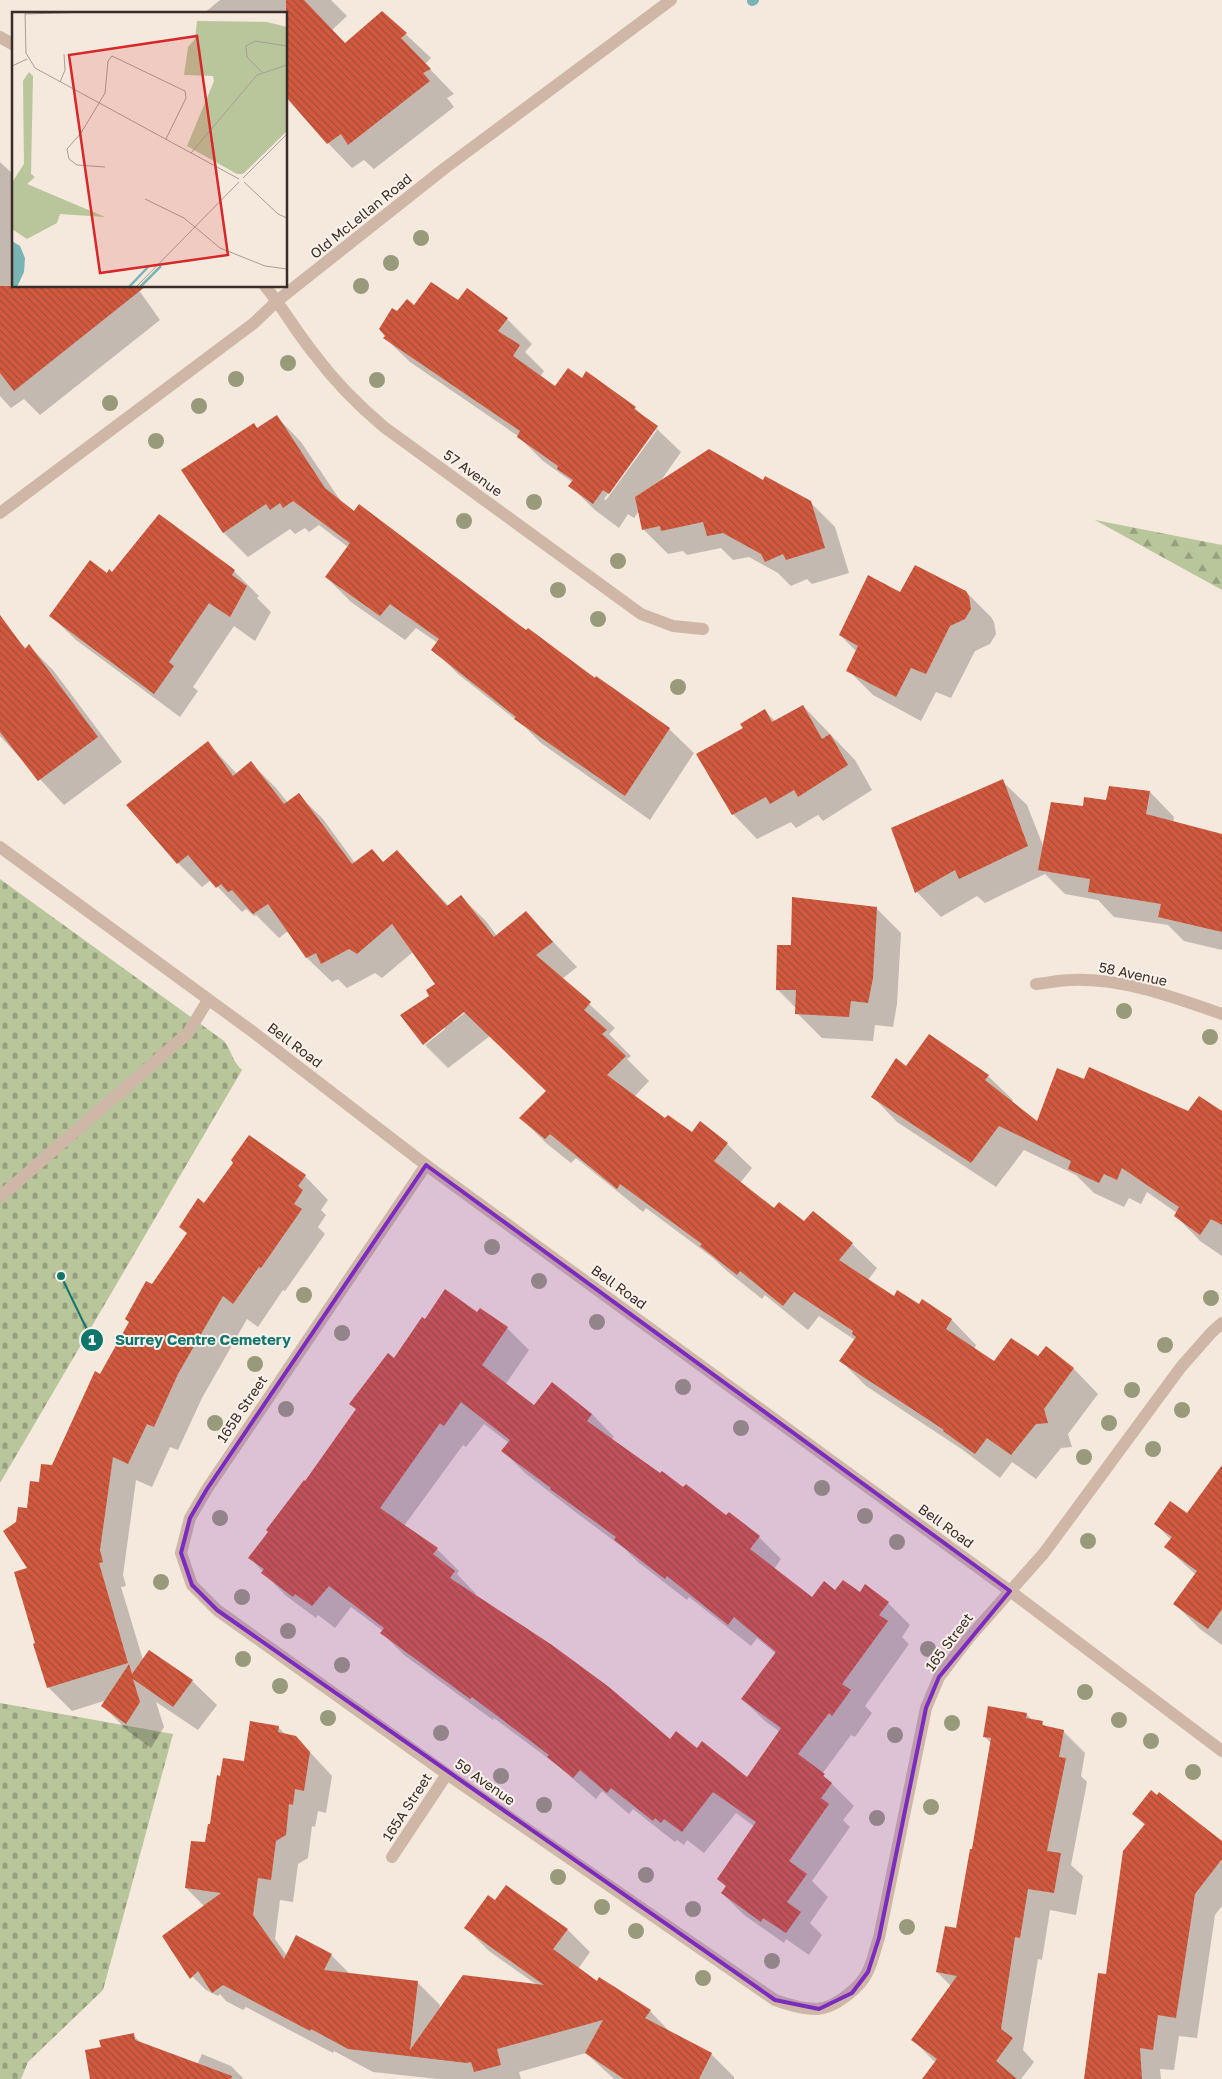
<svg xmlns="http://www.w3.org/2000/svg" width="1222" height="2079" viewBox="0 0 1222 2079" font-family="'Golos Text',sans-serif">
	<style>
		.forest { fill: url(#forest-firs) }
		.cemetery { fill: url(#cemetery-stones) }
		.shadow { fill: #0003; fill-rule: evenodd }
		.lines { fill: none; stroke-linecap: round; stroke-linejoin: round }
		.stream { stroke: #79b4b4; stroke-width: 10 }
		.building { fill: url(#building-back-hatch); fill-rule: evenodd }
		.service { stroke: #ceb7a7; stroke-width: 12 }
		.minor { stroke: #ceb7a7; stroke-width: 12 }
		.tertiary { stroke: #ceb7a7; stroke-width: 12 }
		.tree { fill: #989a7b }
		.marked { fill: #7b2cbf; fill-opacity: 0.2; stroke: #7b2cbf; stroke-width: 4; stroke-linejoin: round }
		.labels { text-anchor: middle; stroke-width: 4; stroke-linejoin: round; paint-order: stroke }
		.street-label { font-size: 14px; fill: #3a2d28; stroke: #fbf2ea }
		.inset-river { fill: none; stroke: #79b4b4; stroke-width: 2.5 }
		.inset-road { fill: none; stroke: #aa9d95; stroke-width: 1 }
		.view { fill: #d62828; fill-opacity: 0.15; stroke: #d62828; stroke-width: 2.5 }
		.inset-edge { fill: none; stroke: #3a2d28; stroke-width: 2.5 }
		.leader { fill: none; stroke: #0f766e; stroke-width: 2 }
		.callout-dot { fill: #0f766e; stroke: #fbf2ea; stroke-width: 2 }
		.mark-label { font-size: 15px; text-anchor: middle; font-weight: bold; fill: #fff }
		.callout-label { font-size: 15px; text-anchor: middle; font-weight: bold; fill: #0f766e; stroke: #fbf2ea; stroke-width: 4; stroke-linejoin: round; paint-order: stroke }
	</style>
	<defs>
		<pattern id="forest-firs" width="22" height="20" patternUnits="userSpaceOnUse" patternTransform="scale(1.25)"><rect width="22" height="20" fill="#b9c59b"/><path d="M5 1l3.5 6h-7zM16 11l3.5 6h-7z" fill="#97a07e"/></pattern>
		<pattern id="cemetery-stones" width="16" height="16" patternUnits="userSpaceOnUse" patternTransform="scale(1.25)"><rect width="16" height="16" fill="#b9c59b"/><path d="M2 7V4a2 2 0 0 1 4 0v3zM10 15v-3a2 2 0 0 1 4 0v3z" fill="#97a07e"/></pattern>
		<pattern id="building-back-hatch" width="6" height="6" patternUnits="userSpaceOnUse" patternTransform="scale(1.25)"><rect width="6" height="6" fill="#d05a3f"/><path d="M-1 5l2 2M0 0l6 6M5-1l2 2" fill="none" stroke="#aa4b35"/></pattern>
	</defs>
	<rect width="100%" height="100%" fill="#f5e8dd"/>
	<!-- forest -->
	<path class="forest" d="M1095 520 1222 545V590Z"/>
	<!-- cemetery -->
	<g class="cemetery">
		<path d="M0 879 224 1041C232 1051 232 1061 242 1070L0 1483Z"/>
		<path d="M0 1703 173 1734 103 1990 28 2062 21 2079H0Z"/>
	</g>
	<!-- shadow -->
	<g class="shadow">
		<path d="M220 0H331L347 16 332 30 346 44 382 12 431 58 425 64 454 94 447 98 454 107 374 169 364 160 352 168 328 143 286 14H203Z"/>
		<path d="M0 162 14 175V286L138 289 160 320 40 415 24 399 11 408 0 396Z"/>
		<path d="M468 290 507 319 532 344 525 352 544 371 540 377 555 388 582 380 587 373 635 408 681 452 660 482 763 481 810 502 835 527 849 573 812 584 807 579 791 586 778 573 749 557 733 560 721 548 687 555 683 551 668 554 643 529 639 511 634 518 628 514 619 528 595 510 570 486 572 482 571 481 543 461 518 436 410 362 385 338 397 312 414 307 458 301ZM655 428 657 430 606 500 604 499Z"/>
		<path d="M277 417 301 442 342 503 669 729 694 753 650 820 541 743 525 727 458 674 433 649 438 643 416 628 405 640 351 602 326 577 348 547 319 525 309 532 305 528 295 534 290 529 248 557 224 533 183 470 258 429Z"/>
		<path d="M234 571 259 596 257 598 271 612 255 641 234 626 193 687 198 691 180 717 76 640 51 616 107 574Z"/>
		<path d="M966 592 991 617 994 622 996 634 990 644 975 651 951 698 936 692 921 721 873 695 848 670 856 651 840 635 901 593Z"/>
		<path d="M15 638 27 649 29 646 53 670 122 762 64 805 0 736V649Z"/>
		<path d="M803 706 855 760 872 790 823 821 818 815 796 828 791 822 757 839 733 814 744 729 765 711 776 722Z"/>
		<path d="M208 743 237 774 251 763 276 788 288 803 299 795 323 819 355 863 372 850 384 863 397 852 449 906 461 897 486 921 497 936 526 913 577 967 562 979 615 1028 609 1034 631 1056 627 1059 649 1081 634 1097 666 1119 692 1134 727 1144 752 1168 740 1183 774 1210 804 1223 813 1213 852 1244 877 1268 868 1280 894 1298 919 1306 922 1301 952 1320 976 1345 974 1349 995 1363 1038 1358 1046 1348 1074 1369 1098 1394 1068 1434 1072 1447 1061 1448 1036 1479 1012 1462 1000 1478 963 1450 866 1386 841 1361 855 1340 819 1316 808 1330 765 1295 762 1299 727 1271 713 1258 646 1208 643 1212 576 1158 571 1163 546 1143 521 1118 548 1091 490 1036 448 1068 425 1045 445 1029 431 996 436 984 413 952 382 978 375 973 347 988 338 979 332 982 307 958 288 931 279 938 256 915 254 916 246 909 242 912 211 880 202 887 178 863ZM468 1007 470 1009 453 1022V1019Z"/>
		<path d="M1002 781 1027 805 1044 848 1084 808 1150 792 1174 817 1173 823 1222 835V950L1184 941 1168 925 1114 917 1098 900 1065 894 1045 874 985 903 977 896 941 917 917 892 893 829Z"/>
		<path d="M876 908 901 933 897 1004 893 1027 875 1025 873 1041 822 1038 797 1013V1009L777 989Z"/>
		<path d="M907 1068 988 1076 1013 1100 1011 1103 1037 1123 1085 1080 1188 1113H1222V1256L1200 1241 1176 1216 1177 1213 1147 1192 1141 1204 1129 1198 1124 1207 1094 1193 1076 1175 1024 1150 996 1187 897 1122 873 1097Z"/>
		<path d="M305 1176 328 1200 321 1210 326 1215 318 1227 325 1234 285 1291 283 1290 258 1327 247 1319 202 1398 178 1450 170 1447 152 1487 136 1480 123 1575 126 1586 121 1587 143 1660 192 1681 217 1705 198 1730 156 1702 164 1727 151 1748 128 1731 103 1706 107 1700 72 1711 48 1687 36 1644 28 1569 17 1523 28 1510 40 1484 53 1467 100 1375 152 1286 188 1234 180 1227 205 1204Z"/>
		<path d="M480 1309 507 1328 529 1350 505 1385 534 1407 592 1414 614 1437 611 1440 726 1517 729 1514 759 1537 781 1559 774 1569 812 1599 836 1592 860 1593 888 1603 910 1625 902 1637 909 1644 865 1706 872 1713 855 1737 851 1735 822 1774 854 1806 843 1820 850 1827 812 1881 828 1897 810 1923 822 1935 809 1955 786 1939 784 1943 744 1915 722 1893 727 1887 718 1879 755 1827 736 1813 704 1853 687 1840 684 1845 677 1840 675 1842 633 1809 629 1814 602 1791 596 1799 557 1765 494 1718 493 1720 404 1655 382 1633 383 1631 351 1607 335 1628 318 1615 316 1618 285 1595 250 1558 357 1410 351 1404 395 1359 425 1321 477 1314ZM484 1424 509 1443 503 1451 525 1473 574 1511 625 1549 638 1562 687 1600 689 1597 751 1646 757 1638 776 1654 742 1699 765 1721 780 1732 747 1779 697 1749 670 1740 475 1596 476 1594 457 1574 459 1571 437 1549 404 1526 463 1445 466 1447Z"/>
		<path d="M1222 1476V1645L1200 1629 1175 1604 1196 1575 1166 1547 1171 1540 1156 1524 1187 1515Z"/>
		<path d="M1026 1714 1033 1721 1042 1723 1047 1728 1063 1731 1085 1753 1081 1776 1087 1782 1071 1865 1083 1876 1076 1915 1050 1910 1042 1960 1038 1959 1023 2050 1034 2062 1021 2079H924L936 2063 913 2040 951 1986 937 1972 957 1929 973 1851 991 1743 984 1736Z"/>
		<path d="M278 1727 286 1735 296 1737 332 1776 326 1813 318 1811 315 1827 312 1826 308 1858 298 1864 293 1902 280 1900 275 1939 287 1956 331 1955 350 1974 417 1982 440 2005 439 2011 537 1985 489 1951 466 1928 495 1902 507 1886 568 1930 590 1952 578 1969 597 1982 650 2011 672 2034 711 2054 734 2077V2079H614L586 2053 519 2072 521 2079H438L373 2072 334 2051 333 2053 246 2007 243 2010 226 2001 220 1994 218 1996 206 1990 183 1967 205 1907 186 1888 206 1844 221 1777 245 1763Z"/>
		<path d="M1134 1814 1222 1843V1906L1215 1915 1197 2038 1179 2036 1174 2070 1160 2069 1161 2079H1085L1108 1976 1145 1825Z"/>
		<path d="M133 2035 142 2044 197 2065 202 2054 231 2066 244 2079H91L102 2048Z"/>
	</g>
	<g class="lines">
		<!-- stream -->
		<path class="stream" d="M752 1 754 0"/>
	</g>
	<!-- building -->
	<g class="building">
		<path d="M286 0H304L345 43 382 11 407 33 401 38 431 69 423 73 430 81 348 145 341 134 327 144 286 97Z"/>
		<path d="M431 282 458 300 467 288 508 318 498 331 520 345 513 356 555 386 568 368 582 378 586 371 636 407 634 409 658 426 609 494 603 490 593 504 568 486 573 480 557 469 558 466 517 437 520 431 383 338 385 336 379 329 392 308 397 311 407 299 414 305Z"/>
		<path d="M0 286H146L14 391 0 373Z"/>
		<path d="M277 415 325 488 354 511 359 504 526 630 528 628 595 678 596 676 670 728 625 796 514 719 516 717 431 650 439 639 390 604 380 616 325 577 350 543 293 501 283 508 280 503 270 510 266 504 223 533 181 470 254 423 257 428Z"/>
		<path d="M709 449 763 480 765 476 811 501 825 548 786 560 783 554 765 562 761 554 723 533 707 536 703 522 661 531 660 526 642 530 635 497Z"/>
		<path d="M159 514 235 570 232 575 247 586 230 617 209 603 169 662 174 666 154 694 49 616 90 560 107 573 109 569 112 572Z"/>
		<path d="M915 565 966 591 969 596 971 609 965 619 950 626 926 674 911 668 896 697 846 671 858 646 839 635 868 575 900 592Z"/>
		<path d="M0 615 25 649 29 644 98 737 38 781 0 732Z"/>
		<path d="M803 705 822 739 830 734 848 765 798 797 794 790 770 804 766 797 732 815 696 754 743 728 740 724 765 709 772 722Z"/>
		<path d="M208 741 233 776 251 761 284 804 299 793 352 864 372 849 383 862 397 850 447 906 461 895 494 937 526 911 553 942 536 955 591 1002 584 1010 607 1030 602 1034 626 1056 607 1075 665 1118 668 1115 692 1132 700 1121 728 1143 714 1161 774 1208 779 1202 804 1221 813 1211 853 1243 839 1260 894 1296 897 1290 919 1304 922 1299 952 1319 946 1329 994 1361 1011 1338 1038 1356 1046 1346 1074 1368 1044 1409 1048 1423 1036 1424 1011 1455 987 1438 975 1454 943 1431 944 1430 839 1361 856 1337 852 1334 853 1331 794 1292 783 1306 740 1271 737 1275 700 1246 702 1244 620 1184 617 1189 550 1134 545 1139 519 1118 546 1091 464 1012 423 1045 400 1015 429 996 426 990 435 984 392 924 357 954 349 949 321 964 316 953 306 958 268 904 253 914 232 890 228 892 221 884 216 888 188 855 177 864 126 805Z"/>
		<path d="M1003 779 1028 846 959 879 955 870 915 893 891 828Z"/>
		<path d="M1109 786 1150 791 1146 814 1222 834V932L1158 917 1161 904 1088 892 1090 879 1038 870 1051 802 1083 806 1084 797 1106 800Z"/>
		<path d="M792 897 877 907 873 978 868 1003 851 1001 849 1017 795 1014 796 990H776L777 945H791Z"/>
		<path d="M929 1034 989 1075 985 1080 1037 1121 1057 1068 1084 1079 1089 1067 1188 1111 1199 1096 1222 1111V1225L1211 1219 1200 1235 1174 1216 1179 1207 1122 1168 1117 1180 1104 1174 1099 1183 1068 1169 1071 1161 999 1126 971 1163 871 1097 896 1058 906 1066Z"/>
		<path d="M249 1135 306 1175 298 1186 303 1190 294 1204 302 1209 261 1268 259 1267 233 1304 223 1296 178 1374 154 1427 147 1424 128 1464 113 1457 100 1550 103 1562 99 1563 128 1663 47 1688 33 1644 35 1643 14 1572 27 1568 3 1531 16 1522 18 1507 27 1508 30 1481 39 1482 41 1464 52 1465 95 1371 100 1374 129 1322 125 1319 146 1281 152 1284 187 1233 179 1227 198 1198 204 1203 233 1163 231 1160Z"/>
		<path d="M445 1289 477 1312 480 1308 508 1327 482 1365 534 1405 552 1382 592 1414 587 1421 660 1473 662 1471 683 1487 686 1484 726 1515 729 1512 760 1536 750 1549 812 1597 824 1581 835 1590 843 1580 860 1592 865 1584 889 1602 879 1615 888 1621 842 1684 851 1690 832 1716 829 1713 798 1754 825 1774 823 1776 832 1783 821 1798 829 1804 789 1861 807 1874 787 1902 801 1912 786 1933 763 1918 761 1922 721 1893 726 1886 717 1879 756 1822 713 1792 682 1832 664 1819 661 1823 655 1818 653 1821 611 1788 607 1793 580 1770 573 1778 547 1757 549 1755 472 1697 470 1699 380 1633 384 1628 329 1586 312 1606 295 1594 293 1597 261 1573 264 1569 248 1558 268 1532 266 1530 304 1480 305 1481 356 1409 349 1404 388 1353 394 1358 422 1317 425 1319ZM461 1402 510 1440 501 1451 551 1488 550 1489 616 1537 614 1540 665 1579 667 1576 728 1625 734 1617 776 1652 741 1699 781 1728 747 1777 702 1741 697 1748 676 1731 670 1739 609 1687 552 1645 450 1578 455 1571 433 1554 438 1548 380 1508 440 1423 444 1426Z"/>
		<path d="M1222 1465V1609L1208 1629 1173 1604 1197 1571 1164 1547 1172 1537 1154 1524 1170 1501 1187 1513Z"/>
		<path d="M149 1650 193 1680 173 1707 133 1679 140 1702 126 1724 101 1706 129 1664 132 1674Z"/>
		<path d="M988 1706 1027 1713 1026 1718 1043 1721 1042 1725 1064 1730 1059 1757 1066 1758 1047 1851 1061 1853 1054 1893 1028 1889 1020 1938 1015 1937 1001 2029 1013 2038 996 2061 1017 2079H922L937 2059 911 2040 957 1976 936 1972 945 1926 956 1928 970 1849H972L991 1738 983 1737Z"/>
		<path d="M250 1721 279 1726 278 1732 296 1736 310 1752 304 1791 295 1789 293 1805 289 1804 286 1835 276 1841 271 1880 258 1878 253 1915 284 1959 296 1935 332 1954 324 1970 418 1981 410 2050 463 1975 544 1985 464 1928 488 1895 495 1900 506 1885 568 1929 553 1949 597 1981 599 1977 651 2010 645 2018 712 2053 699 2079H624L585 2053 603 2020 497 2049 501 2065 474 2072 471 2062 467 2063 348 2049 311 2029 310 2031 223 1985 212 1993 198 1971 190 1979 162 1936 221 1893 185 1888 191 1841 205 1842 208 1824H210L217 1775 220 1776 223 1758 244 1761Z"/>
		<path d="M1151 1790 1157 1795 1159 1792 1222 1841V1859L1195 1894 1176 2018 1158 2015 1153 2050 1140 2048 1142 2079H1084L1098 1973 1106 1974 1123 1851 1145 1824 1132 1814Z"/>
		<path d="M134 2033 135 2040 232 2076 231 2079H90L85 2050 101 2047 99 2040Z"/>
	</g>
	<g class="lines">
		<!-- service -->
		<path class="service" d="M0 1197 188 1033 208 1000"/>
		<!-- minor -->
		<g class="minor">
			<path d="M0 37 14 45"/>
			<path d="M265 286C283 308 297 333 315 355 335 382 358 405 384 427L641 614 673 626 703 629"/>
			<path d="M0 513 254 323 277 301 445 168 671 0"/>
			<path d="M1036 984C1048 983 1059 980 1071 980 1123 978 1173 997 1222 1014"/>
			<path d="M426 1165 207 1489 190 1518 181 1553 192 1585 217 1610 447 1774 775 2000C789 2005 802 2009 817 2009 835 2008 861 1987 868 1971 873 1961 875 1949 879 1938L926 1708 939 1677 968 1639 1044 1553 1181 1367 1211 1333 1222 1323"/>
			<path d="M392 1857 447 1774"/>
		</g>
		<!-- tertiary -->
		<path class="tertiary" d="M0 847 253 1032 426 1165 1010 1591 1222 1751"/>
	</g>
	<!-- trees -->
	<g class="tree">
		<circle cx="421" cy="238" r="8"/>
		<circle cx="391" cy="263" r="8"/>
		<circle cx="361" cy="286" r="8"/>
		<circle cx="288" cy="363" r="8"/>
		<circle cx="236" cy="379" r="8"/>
		<circle cx="377" cy="380" r="8"/>
		<circle cx="110" cy="403" r="8"/>
		<circle cx="199" cy="406" r="8"/>
		<circle cx="156" cy="441" r="8"/>
		<circle cx="534" cy="502" r="8"/>
		<circle cx="464" cy="521" r="8"/>
		<circle cx="618" cy="561" r="8"/>
		<circle cx="558" cy="590" r="8"/>
		<circle cx="598" cy="619" r="8"/>
		<circle cx="678" cy="687" r="8"/>
		<circle cx="1124" cy="1011" r="8"/>
		<circle cx="1210" cy="1037" r="8"/>
		<circle cx="492" cy="1247" r="8"/>
		<circle cx="539" cy="1281" r="8"/>
		<circle cx="304" cy="1295" r="8"/>
		<circle cx="1211" cy="1298" r="8"/>
		<circle cx="597" cy="1322" r="8"/>
		<circle cx="342" cy="1333" r="8"/>
		<circle cx="1165" cy="1345" r="8"/>
		<circle cx="255" cy="1364" r="8"/>
		<circle cx="683" cy="1387" r="8"/>
		<circle cx="1132" cy="1390" r="8"/>
		<circle cx="286" cy="1409" r="8"/>
		<circle cx="1182" cy="1410" r="8"/>
		<circle cx="215" cy="1423" r="8"/>
		<circle cx="1109" cy="1423" r="8"/>
		<circle cx="741" cy="1428" r="8"/>
		<circle cx="1153" cy="1449" r="8"/>
		<circle cx="1084" cy="1457" r="8"/>
		<circle cx="822" cy="1488" r="8"/>
		<circle cx="865" cy="1516" r="8"/>
		<circle cx="220" cy="1518" r="8"/>
		<circle cx="1088" cy="1541" r="8"/>
		<circle cx="897" cy="1542" r="8"/>
		<circle cx="161" cy="1582" r="8"/>
		<circle cx="242" cy="1597" r="8"/>
		<circle cx="288" cy="1631" r="8"/>
		<circle cx="928" cy="1649" r="8"/>
		<circle cx="243" cy="1659" r="8"/>
		<circle cx="342" cy="1665" r="8"/>
		<circle cx="280" cy="1686" r="8"/>
		<circle cx="1085" cy="1692" r="8"/>
		<circle cx="328" cy="1718" r="8"/>
		<circle cx="1119" cy="1720" r="8"/>
		<circle cx="952" cy="1723" r="8"/>
		<circle cx="441" cy="1733" r="8"/>
		<circle cx="895" cy="1735" r="8"/>
		<circle cx="1151" cy="1741" r="8"/>
		<circle cx="1193" cy="1772" r="8"/>
		<circle cx="501" cy="1776" r="8"/>
		<circle cx="544" cy="1805" r="8"/>
		<circle cx="931" cy="1807" r="8"/>
		<circle cx="877" cy="1818" r="8"/>
		<circle cx="646" cy="1875" r="8"/>
		<circle cx="558" cy="1877" r="8"/>
		<circle cx="602" cy="1907" r="8"/>
		<circle cx="693" cy="1909" r="8"/>
		<circle cx="907" cy="1927" r="8"/>
		<circle cx="636" cy="1931" r="8"/>
		<circle cx="772" cy="1961" r="8"/>
		<circle cx="703" cy="1978" r="8"/>
	</g>
	<!-- marked area -->
	<path class="marked" d="M426 1165 1010 1591 939 1677 926 1708 879 1938 868 1972 852 1993 819 2009 775 2000 217 1610 192 1585 181 1553 190 1518 207 1489Z"/>
	<g class="labels">
		<!-- street labels -->
		<g class="street-label">
			<text transform="translate(361 216) rotate(-39)" y="5">Old McLellan Road</text>
			<text transform="translate(473 473) rotate(36)" y="5">57 Avenue</text>
			<text transform="translate(1133 974) rotate(12)" y="5">58 Avenue</text>
			<text transform="translate(295 1045) rotate(37)" y="5">Bell Road</text>
			<text transform="translate(619 1287) rotate(36)" y="5">Bell Road</text>
			<text transform="translate(242 1409) rotate(-56)" y="5">165B Street</text>
			<text transform="translate(946 1526) rotate(36)" y="5">Bell Road</text>
			<text transform="translate(949 1642) rotate(-53)" y="5">165 Street</text>
			<text transform="translate(485 1782) rotate(35)" y="5">59 Avenue</text>
			<text transform="translate(407 1807) rotate(-57)" y="5">165A Street</text>
		</g>
	</g>
	<!-- overview -->
	<g transform="translate(12 12)">
		<rect width="275" height="275" fill="#f5e8dd"/>
		<path d="M17 60 21 64 19 162 23 165 15 172 93 205 48 202 45 211 15 227 0 217V176L1 169 12 152 11 69Z" fill="#b9c59b"/>
		<path d="M185 9 255 10 275 15V119L231 162H225L175 134 202 69 201 64 172 63 176 35 183 27Z" fill="#b9c59b"/>
		<path d="M0 229 8 234 13 246 12 260 5 275H0Z" fill="#79b4b4"/>
		<path class="inset-river" d="M117 275 137 254M128 275 149 254"/>
		<path class="inset-road" d="M13 0 14 41 23 56 227 167M13 2 79 0M0 54 15 47M251 61 235 45 234 34 243 29 275 34M48 70 53 58 52 42M55 137 69 121 93 81 96 49 100 44 173 79 174 86 154 127M55 137 57 147 65 153 93 155M179 141 245 63 275 53M231 166 275 122M232 170 266 202 275 206M133 187 172 206 208 236 253 254 275 257M124 275 227 170"/>
		<path class="view" d="M185 24 216 243 88 261 57 43Z"/>
		<rect width="275" height="275" class="inset-edge"/>
	</g>
	<!-- callouts -->
	<path class="leader" d="M61 1276L92 1340"/>
	<g class="callout-dot">
		<circle cx="61" cy="1276" r="5"/>
		<circle cx="92" cy="1340" r="12"/>
	</g>
	<g class="mark-label">
		<text x="92" y="1345">1</text>
	</g>
	<g class="callout-label">
		<text x="203" y="1345">Surrey Centre Cemetery</text>
	</g>
</svg>
